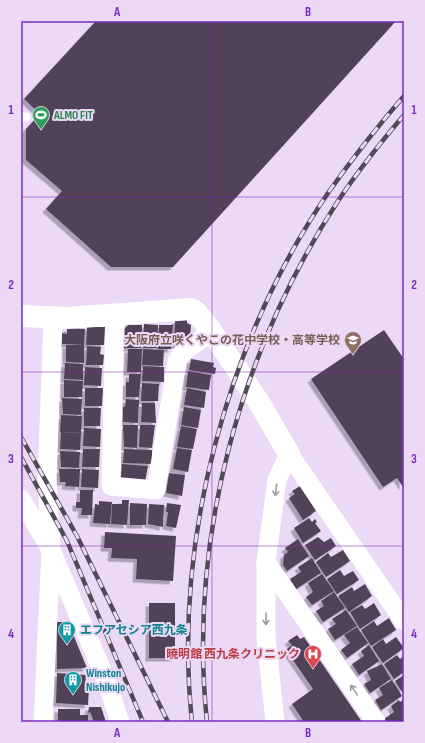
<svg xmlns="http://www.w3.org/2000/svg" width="425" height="743" viewBox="0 0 425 743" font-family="'Sofia Sans Condensed','Noto Sans JP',sans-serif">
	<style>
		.building { fill: #514259; filter: url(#shadow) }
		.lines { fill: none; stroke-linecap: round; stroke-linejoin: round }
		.service { stroke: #fff; stroke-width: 9 }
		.minor { stroke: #fff; stroke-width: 19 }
		.tertiary { stroke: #fff; stroke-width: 22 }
		.rail-casing { stroke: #514955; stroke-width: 4.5 }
		.rail { stroke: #ebd9f5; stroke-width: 3; stroke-dasharray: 9; stroke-linecap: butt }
		.oneway { stroke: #9e9ba0 }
		.grid { fill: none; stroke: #7b2cbf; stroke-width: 1; stroke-opacity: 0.55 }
		.labels { text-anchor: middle; stroke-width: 4; stroke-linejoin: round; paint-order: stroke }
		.leisure-label { font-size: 12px; font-weight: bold; fill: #27864d; stroke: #ebd9f5; text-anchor: start }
		.education-label { font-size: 12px; font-weight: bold; fill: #785e54; stroke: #ebd9f5; text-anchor: end }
		.culture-label { font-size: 12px; font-weight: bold; fill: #0d838f; stroke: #ebd9f5; text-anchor: start }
		.health-label { font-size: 12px; font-weight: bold; fill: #be3a42; stroke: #ebd9f5; text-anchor: end }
		.neatline { fill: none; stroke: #7b2cbf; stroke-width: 1.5 }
		.grid-label { font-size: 13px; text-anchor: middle; font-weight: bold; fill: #7b2cbf }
	</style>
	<defs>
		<filter id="shadow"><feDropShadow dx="-3.5" dy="3.5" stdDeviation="0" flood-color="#0004"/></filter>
	</defs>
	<rect width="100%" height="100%" fill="#ebd9f5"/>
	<!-- building -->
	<g class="building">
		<path d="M96 21H396L173 267H111L46 209 62 191 26 160V129L40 114 24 99Z"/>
		<path d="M175 320H187V323L191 325 190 339H184L183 342H179V345H174Z"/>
		<path d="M144 324 158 325 157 348H143Z"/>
		<path d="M128 325H142L141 348H124L125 328Z"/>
		<path d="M159 325H173L171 349H158Z"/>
		<path d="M87 327H105L104 345H86Z"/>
		<path d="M67 328 85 329 84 345 62 344V333L67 334Z"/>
		<path d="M384 330 404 359 403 487 397 478 383 487 311 379Z"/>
		<path d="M66 345H84V363L66 362Z"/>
		<path d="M87 346 101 347 100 354 104 355 103 365H86Z"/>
		<path d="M128 349H142L141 372H127Z"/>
		<path d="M143 349 164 350 163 366 142 365Z"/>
		<path d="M191 359 214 363 213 367 216 368 215 374 189 370Z"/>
		<path d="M65 363 83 364V380L64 379Z"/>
		<path d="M143 366 164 367V382L142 381Z"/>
		<path d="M85 367 102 368 101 386 84 385Z"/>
		<path d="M188 371 211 375 209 390 186 387Z"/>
		<path d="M129 374H141L139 397H126V382H129Z"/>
		<path d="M64 380 83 381 82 397H64Z"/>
		<path d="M142 383 159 384 158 401H141Z"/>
		<path d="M85 388H103L102 406H85Z"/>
		<path d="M187 388 206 392 204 408 184 405Z"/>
		<path d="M62 398 82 399 81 415 63 414Z"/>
		<path d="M126 399 139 400 138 423 123 422V407H125Z"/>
		<path d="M142 403H155L156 423 141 422Z"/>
		<path d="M184 407 201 410 198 428 181 425Z"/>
		<path d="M84 408H101L100 426H84Z"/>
		<path d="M61 415 82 416 81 433 60 432Z"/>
		<path d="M123 425H138L137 448 124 447Z"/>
		<path d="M140 425H155L152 448 139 447Z"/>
		<path d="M181 426 197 429 193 449 177 447Z"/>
		<path d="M84 428 101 429 100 447 83 446Z"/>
		<path d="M61 432 81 433 80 450 60 449Z"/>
		<path d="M177 448 192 450 188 472 173 469Z"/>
		<path d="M83 449H100L99 467H82Z"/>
		<path d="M124 449 152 450V464L123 463Z"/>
		<path d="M60 451 80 452 79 468 61 467Z"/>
		<path d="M122 464 148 466 145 482 124 480 121 477Z"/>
		<path d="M59 469H80L79 487 65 486 66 482H60Z"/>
		<path d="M82 469 99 470 98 488 81 487Z"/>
		<path d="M169 473 185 475 182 496 166 493Z"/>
		<path d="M300 486 316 511 303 520 289 498 295 494 292 491Z"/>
		<path d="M80 490H93L92 515H81L82 508H76V502H80Z"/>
		<path d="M122 500H129L127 525 111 524 112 504H122Z"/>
		<path d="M99 501 112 502 110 524 93 523 95 504 99 505Z"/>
		<path d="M130 503 147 504 146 525H130Z"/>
		<path d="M167 503 181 505 176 528 166 526 168 512H166Z"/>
		<path d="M149 504 164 505 163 527 148 524Z"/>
		<path d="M309 518 312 522 315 519 317 522 315 523 321 531 303 543 294 528Z"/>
		<path d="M105 532 176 536 173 581 136 579 137 559 111 558 112 548H104Z"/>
		<path d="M318 537 324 542 331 538 336 546 315 560 305 545Z"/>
		<path d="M298 539 309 556 287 571 283 565 284 555 288 552 285 548Z"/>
		<path d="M343 550 350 561 326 577 316 562 328 553 331 557Z"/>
		<path d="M312 558 321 573 296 589 290 579 301 572 298 567Z"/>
		<path d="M340 570 344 576 353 571 359 580 337 594 327 579Z"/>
		<path d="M322 574 334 591 312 605 306 597 313 592 308 583Z"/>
		<path d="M365 584 372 596 349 612 338 596 352 587 354 591Z"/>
		<path d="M334 592 345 608 323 622 316 611 324 606 321 601Z"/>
		<rect x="149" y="603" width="26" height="55"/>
		<path d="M374 603 381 615 360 629 350 612 362 605 365 609Z"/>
		<path d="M346 610 357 626 335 640 328 629 336 624 332 619Z"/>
		<path d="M389 618 396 630 371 646 361 630 374 621 377 626Z"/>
		<path d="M57 622H68L87 668 57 669Z"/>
		<path d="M357 627 368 643 347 658 341 650 350 643 344 635Z"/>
		<path d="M297 635 300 639 304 637 362 722H304L292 704 313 689 286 650 292 645 288 641Z"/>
		<path d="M396 637 404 648 383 663 372 647 383 639 386 644Z"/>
		<path d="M369 645 379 661 359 675 352 664 364 656 361 651Z"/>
		<path d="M397 655 400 659 404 656V672L394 679 384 664Z"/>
		<path d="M382 664 391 679 370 693 364 684 371 680 367 671Z"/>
		<path d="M57 673 86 675 85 686H89L88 705 56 703Z"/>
		<path d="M404 675V695L395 681Z"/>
		<path d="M392 680 402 696 381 710 375 700 383 695 379 688Z"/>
		<path d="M404 699V720L401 722H386L384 719 394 712 391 706 399 700 400 702Z"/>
		<path d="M89 707H101L106 722H94L90 712 88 713Z"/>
		<path d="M58 709H80V715H88V722H58Z"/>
	</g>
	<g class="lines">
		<!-- service -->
		<path class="service" d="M21 117H26"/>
		<!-- minor -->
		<g class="minor">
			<path d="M115 314 111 486 156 490 177 361 183 352 212 332"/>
			<path d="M289 454 404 621"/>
			<path d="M21 499 51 550 106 680 120 722"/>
			<path d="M266 562 376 722"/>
			<path d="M43 722 51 550 47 480 53 318"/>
			<path d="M275 722 266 637V562L277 480 289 454"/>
		</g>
		<!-- tertiary -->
		<path class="tertiary" d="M21 316 68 318 191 309 197 313 212 332 260 404 289 454"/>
		<defs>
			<g id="rail">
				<path d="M21 437 77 536 168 722"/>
				<path d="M21 457 67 541 143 722"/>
				<path d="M192 722C173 542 226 343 328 193 352 159 377 127 404 96"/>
				<path d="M207 722C188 541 239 353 338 201 358 171 381 142 404 115"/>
			</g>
		</defs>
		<!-- rail casing -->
		<use href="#rail" class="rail-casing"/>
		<!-- rail -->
		<use href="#rail" class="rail"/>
	</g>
	<!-- one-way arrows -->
	<defs><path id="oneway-shaft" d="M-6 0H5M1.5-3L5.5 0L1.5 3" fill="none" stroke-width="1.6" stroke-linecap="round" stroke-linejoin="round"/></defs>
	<g class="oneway">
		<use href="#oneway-shaft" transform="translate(276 490) rotate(97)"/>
		<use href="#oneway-shaft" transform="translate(266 619) rotate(91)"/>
		<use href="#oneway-shaft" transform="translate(354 690) rotate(-125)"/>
	</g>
	<!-- grid -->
	<path class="grid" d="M212 21V722M21 197H404M21 372H404M21 546H404"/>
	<!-- icons -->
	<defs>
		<symbol id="stadium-pin" viewBox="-11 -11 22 30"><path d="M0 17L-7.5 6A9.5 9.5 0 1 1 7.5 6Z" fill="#2e9e5b" stroke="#ebd9f5"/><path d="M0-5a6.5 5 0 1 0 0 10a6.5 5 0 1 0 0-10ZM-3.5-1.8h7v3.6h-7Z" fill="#fff"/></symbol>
		<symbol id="school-pin" viewBox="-11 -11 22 30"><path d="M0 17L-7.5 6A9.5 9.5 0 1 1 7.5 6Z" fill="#8d6e63" stroke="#ebd9f5"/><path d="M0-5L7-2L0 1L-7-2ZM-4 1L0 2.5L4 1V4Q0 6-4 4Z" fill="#fff"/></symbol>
		<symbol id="building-pin" viewBox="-11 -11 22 30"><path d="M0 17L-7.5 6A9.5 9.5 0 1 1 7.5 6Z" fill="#0f9aa8" stroke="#ebd9f5"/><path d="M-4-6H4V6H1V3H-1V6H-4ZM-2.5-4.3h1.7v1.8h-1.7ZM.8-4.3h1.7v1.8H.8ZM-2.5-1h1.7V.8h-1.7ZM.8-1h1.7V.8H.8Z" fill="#fff"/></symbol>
		<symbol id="hospital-pin" viewBox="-11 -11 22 30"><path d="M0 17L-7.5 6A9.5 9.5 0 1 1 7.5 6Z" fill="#e0444e" stroke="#ebd9f5"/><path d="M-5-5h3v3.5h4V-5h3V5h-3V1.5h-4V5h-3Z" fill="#fff"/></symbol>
	</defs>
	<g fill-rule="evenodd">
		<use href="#stadium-pin" x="31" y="105" width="20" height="27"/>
		<use href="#school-pin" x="343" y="330" width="20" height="27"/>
		<use href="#building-pin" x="57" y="620" width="20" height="27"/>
		<use href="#hospital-pin" x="303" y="644" width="20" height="27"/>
		<use href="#building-pin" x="63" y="670" width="20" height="27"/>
	</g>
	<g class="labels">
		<!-- leisure labels -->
		<g class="leisure-label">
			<text x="54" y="119">ALMO FIT</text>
		</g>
		<!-- education labels -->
		<g class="education-label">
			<text x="340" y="344">大阪府立咲くやこの花中学校・高等学校</text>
		</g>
		<!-- culture labels -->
		<g class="culture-label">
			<text x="80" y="634">エフアセシア西九条</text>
			<text x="86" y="677">Winston<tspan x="86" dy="14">Nishikujo</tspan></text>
		</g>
		<!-- health labels -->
		<g class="health-label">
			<text x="300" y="658">暁明館 西九条クリニック</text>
		</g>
	</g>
	<!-- border -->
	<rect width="425" height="743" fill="none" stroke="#ebd9f5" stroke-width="44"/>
	<rect x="22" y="22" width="381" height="699" class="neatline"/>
	<g class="grid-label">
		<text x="117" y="16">A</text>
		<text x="308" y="16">B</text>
		<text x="11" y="114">1</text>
		<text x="414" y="114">1</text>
		<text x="11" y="289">2</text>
		<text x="414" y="289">2</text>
		<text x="11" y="463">3</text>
		<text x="414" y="463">3</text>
		<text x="11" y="638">4</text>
		<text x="414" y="638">4</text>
		<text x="117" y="737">A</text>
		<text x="308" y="737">B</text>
	</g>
</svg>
